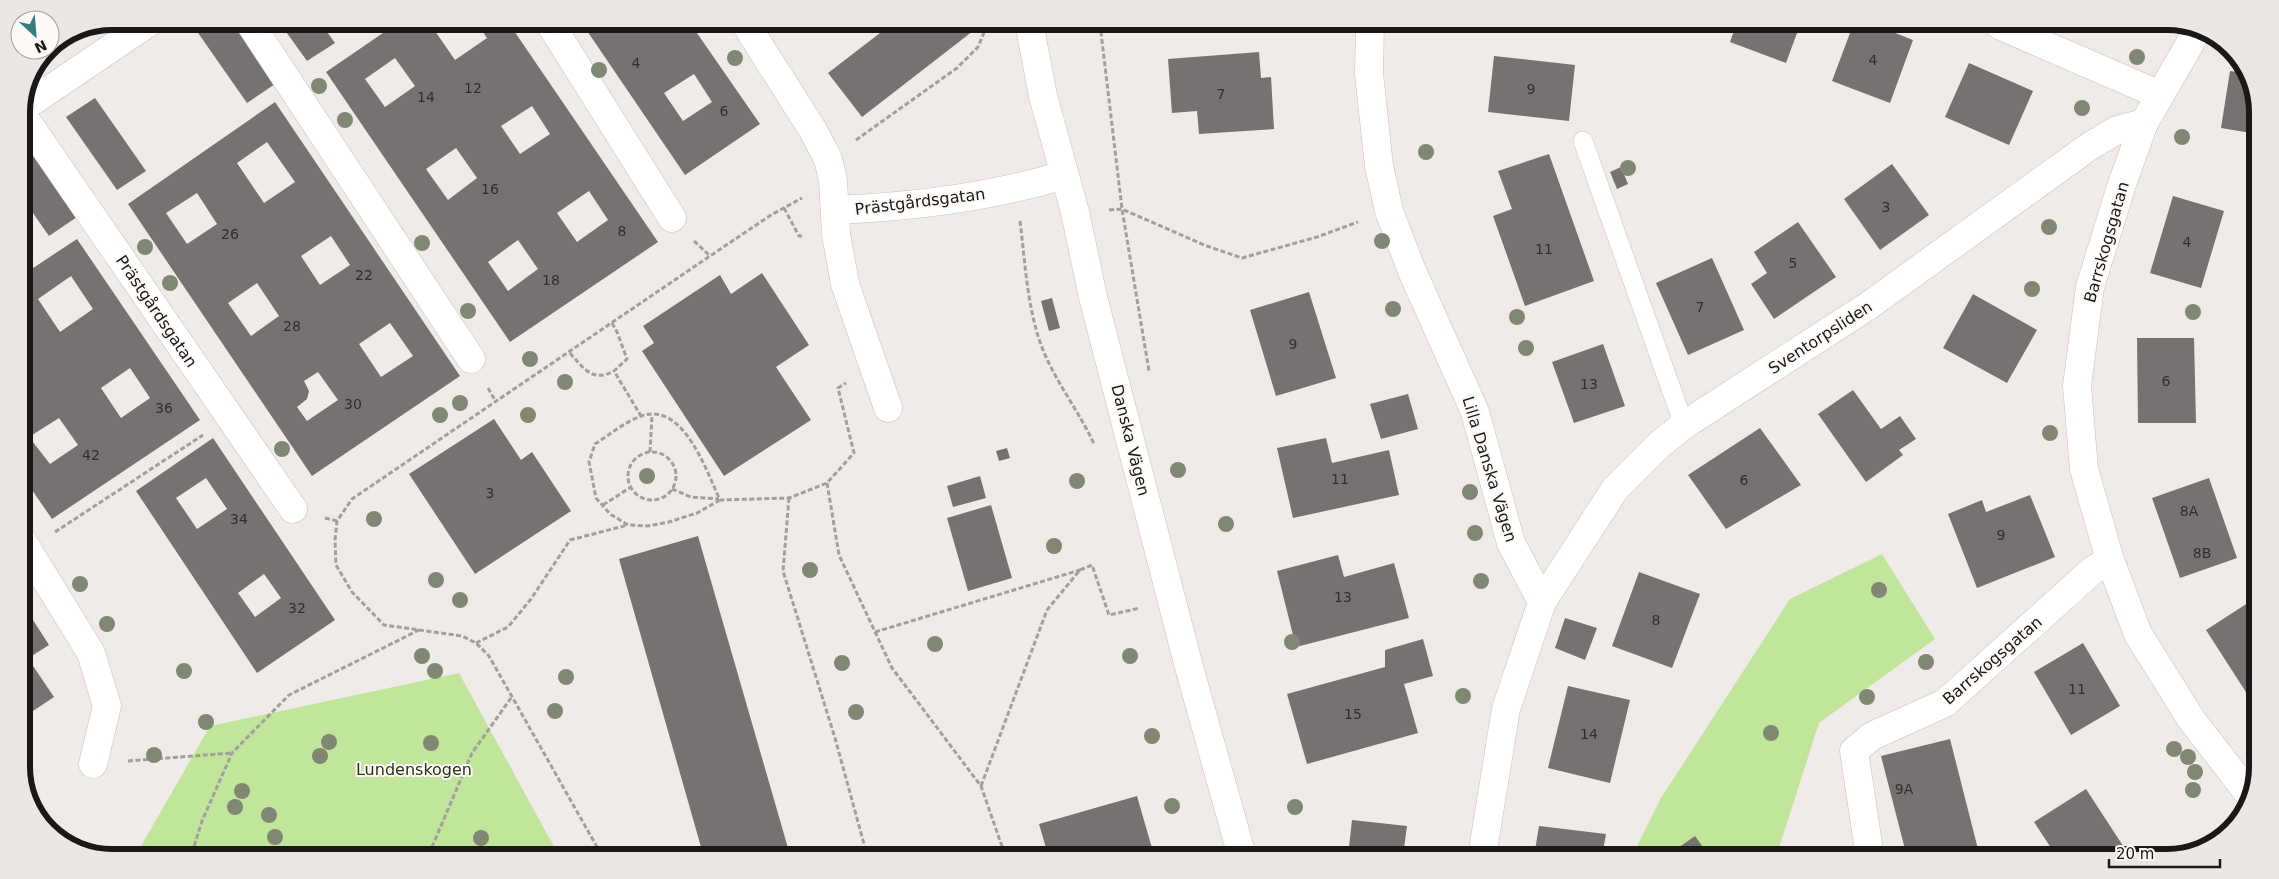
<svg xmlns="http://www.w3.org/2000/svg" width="2279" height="879" viewBox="0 0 2279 879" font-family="'DejaVu Sans',sans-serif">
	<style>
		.green { fill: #c1e59b }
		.building { fill: #777272; fill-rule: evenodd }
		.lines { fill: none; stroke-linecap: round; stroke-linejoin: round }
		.lane-casing { stroke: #c6c2c0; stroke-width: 20 }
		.street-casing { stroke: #c6c2c0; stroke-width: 29 }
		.secondary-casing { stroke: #c6c2c0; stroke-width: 29 }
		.path { stroke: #a39f9d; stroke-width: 3; stroke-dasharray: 5 2.5; stroke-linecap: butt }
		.lane { stroke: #fff; stroke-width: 19 }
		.street { stroke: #fff; stroke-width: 28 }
		.secondary { stroke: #fff; stroke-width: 28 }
		.tree { fill: #808773 }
		.labels { text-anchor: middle; stroke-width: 4; stroke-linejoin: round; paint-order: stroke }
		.number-label { font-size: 14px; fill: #312e2e }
		.street-label { font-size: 16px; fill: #1a1818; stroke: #fdf9f6 }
		.park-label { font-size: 16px; fill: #253512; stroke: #fdf9f6 }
		.rim { fill: none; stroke: #1a1818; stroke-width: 6 }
	</style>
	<rect width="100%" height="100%" fill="#f0ebe9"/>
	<!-- green -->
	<g class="green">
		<path d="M1882 554 1935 639 1819 723 1778 851 1779 857 1632 856 1661 798 1790 599Z"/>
		<path d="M459 673 558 854 137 853 210 726Z"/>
	</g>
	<!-- building -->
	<g class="building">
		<path d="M209 21 232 22 275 84 247 103 196 30Z"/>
		<path d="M279 22H320L335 43 307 61Z"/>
		<path d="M399 22H448L435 31 455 60 487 38 476 22H508L658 242 510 342 326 72ZM395 58 415 86 385 107 365 79ZM532 106 550 134 520 154 501 126ZM456 148 477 178 448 200 426 169ZM589 191 608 220 577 242 557 213ZM518 240 538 269 508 291 488 262Z"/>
		<path d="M581 22H614L620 31 633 22 690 23 760 124 685 175ZM694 74 712 102 683 121 664 93Z"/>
		<path d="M893 23H974L973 31 862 117 828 73Z"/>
		<path d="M1736 25H1800L1786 63 1730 42Z"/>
		<path d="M1853 25H1875L1913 40 1890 103 1832 81Z"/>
		<path d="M1259 52 1261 78 1271 77 1274 129 1199 134 1197 111 1172 113 1168 59Z"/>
		<path d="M1494 56 1575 65 1569 121 1488 112Z"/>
		<path d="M1969 63 2033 91 2009 145 1945 117Z"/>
		<path d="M2230 71 2245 73 2258 106 2257 134 2221 128Z"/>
		<path d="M95 98 146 171 117 190 66 117Z"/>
		<path d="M275 102 460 376 312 476 128 204ZM267 142 295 182 264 203 237 163ZM197 193 217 224 187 244 166 213ZM331 236 350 265 320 285 301 256ZM257 283 279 316 251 336 228 303ZM390 323 413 356 381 377 359 344ZM318 372 338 400 307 421 297 407 307 399 309 391 304 381Z"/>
		<path d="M28 146 77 217 49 236 21 196V150Z"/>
		<path d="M1549 154 1594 281 1525 306 1493 216 1512 209 1498 171Z"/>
		<path d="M1892 164 1929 215 1880 250 1844 199Z"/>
		<path d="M1621 167 1628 184 1617 189 1610 172Z"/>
		<path d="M2173 196 2224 211 2201 288 2150 273Z"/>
		<path d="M1798 222 1836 277 1774 319 1751 284 1767 273 1754 252Z"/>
		<path d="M77 239 200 420 52 519 21 474V276ZM71 276 93 309 60 332 38 299ZM130 368 150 398 121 418 101 388ZM59 418 78 445 50 464 29 437Z"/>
		<path d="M1712 258 1744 330 1688 355 1656 283Z"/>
		<path d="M762 273 809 345 776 367 811 420 724 476 642 351 654 343 643 326 720 275 731 294Z"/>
		<path d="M1309 292 1336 378 1276 396 1250 310Z"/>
		<path d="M1973 294 2037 330 2007 383 1943 348Z"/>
		<path d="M1052 298 1060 328 1049 331 1041 301Z"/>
		<path d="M2137 338H2194L2196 423H2138Z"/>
		<path d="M1603 344 1625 406 1574 423 1552 362Z"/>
		<path d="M1853 390 1881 429 1900 416 1916 439 1899 450 1903 455 1866 482 1818 414Z"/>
		<path d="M1408 394 1418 429 1381 439 1370 404Z"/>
		<path d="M494 419 521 460 532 452 571 511 475 574 409 474Z"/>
		<path d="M1760 428 1801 485 1726 529 1688 475Z"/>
		<path d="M213 438 335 620 257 673 136 491ZM206 478 227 509 197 529 176 498ZM264 574 281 598 255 617 238 593Z"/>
		<path d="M1326 438 1332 463 1389 450 1399 495 1293 518 1277 448Z"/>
		<path d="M1007 448 1010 458 999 461 996 451Z"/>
		<path d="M980 476 986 498 953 507 947 486Z"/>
		<path d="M2209 478 2237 558 2180 578 2152 498Z"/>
		<path d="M2030 495 2055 557 1977 588 1948 514 1982 500 1986 512Z"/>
		<path d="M991 505 1012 578 968 591 947 518Z"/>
		<path d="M698 536 790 855 703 854 619 559Z"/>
		<path d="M1338 555 1344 577 1394 563 1409 618 1296 647 1277 571Z"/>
		<path d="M1639 572 1700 594 1672 668 1612 646Z"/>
		<path d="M2254 599V698L2251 700 2206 630Z"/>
		<path d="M1565 618 1597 628 1585 660 1555 648Z"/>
		<path d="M33 620 49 645 30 657 21 643V628Z"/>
		<path d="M1423 639 1433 676 1404 684 1418 733 1307 764 1287 694 1385 667V650Z"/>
		<path d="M2083 643 2120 706 2071 735 2034 672Z"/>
		<path d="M23 651 54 697 21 719V653Z"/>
		<path d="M1568 686 1630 700 1610 783 1548 768Z"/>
		<path d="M1950 739 1980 857H1907L1881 756Z"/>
		<path d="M2086 789 2127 852 2119 858 2057 857 2034 822Z"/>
		<path d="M1137 796 1154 855H1048L1039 824Z"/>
		<path d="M1352 820 1407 826 1403 856H1348Z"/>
		<path d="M1539 826 1606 834 1602 856H1534Z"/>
		<path d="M1695 836 1705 850 1695 857H1685L1678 848Z"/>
	</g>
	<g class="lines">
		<defs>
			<path id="lane" d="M1583 141 1684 425"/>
			<g id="street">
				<path d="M249 22 471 359"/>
				<path d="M549 22 672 218"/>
				<path d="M745 23 814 132 828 159 833 180 836 234 845 284 888 408"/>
				<path d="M1370 24 1369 74 1379 166 1389 211 1412 271 1475 412 1511 543 1542 602 1506 709 1482 856"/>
				<path d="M2001 26 2160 95"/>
				<path d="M2199 28 2144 123 2122 184 2090 287 2077 386 2084 469 2110 560 2138 634 2191 719 2252 798"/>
				<path d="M21 109 151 21"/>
				<path d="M21 113 293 509"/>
				<path d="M835 210C912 207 991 197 1064 175"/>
				<path d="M21 539 91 653 107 706 93 764"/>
				<path d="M1542 602 1615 489 1659 445 1684 425 1868 306 2090 146 2117 130 2144 123"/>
				<path d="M1870 857 1854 751 1872 736 1945 703 2093 570 2110 560"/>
			</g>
			<path id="secondary" d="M1029 23 1043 96 1075 212 1093 297 1189 667 1242 856"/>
		</defs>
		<!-- lane casing -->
		<use href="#lane" class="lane-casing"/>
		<!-- street casing -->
		<use href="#street" class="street-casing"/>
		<!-- secondary casing -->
		<use href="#secondary" class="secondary-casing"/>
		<!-- path -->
		<g class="path">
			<path d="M1100 24 1122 209 1149 371"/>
			<path d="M856 140 957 68 978 47 988 23"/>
			<path d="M784 208 799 236H802"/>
			<path d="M1109 210 1122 209 1204 245 1242 258 1317 237 1358 222"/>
			<path d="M1020 221C1025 261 1027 304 1040 342 1053 379 1078 409 1094 444"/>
			<path d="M694 241 710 256"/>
			<path d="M612 323 617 332 627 359 614 371 641 416"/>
			<path d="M570 353C583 368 593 383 614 371"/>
			<path d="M488 388 496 402"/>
			<circle cx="652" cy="476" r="24"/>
			<path d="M650 452 652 415"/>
			<path d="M827 483 839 555 892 668 981 786 1005 855"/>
			<path d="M672 489 691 497 719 499"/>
			<path d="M789 498 783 571 835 738 867 855"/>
			<path d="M720 500 697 513 669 522 648 526 628 525 610 514 596 498 589 462 595 444C609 435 625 422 641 416 683 401 706 470 720 500L789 498 827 483 854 453 838 388 846 383"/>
			<path d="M603 505 631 487"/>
			<path d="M325 518 337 521"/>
			<path d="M55 532 203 435"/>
			<path d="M875 632 1080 570"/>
			<path d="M476 643 508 627 531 599 570 540 628 525"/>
			<path d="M128 761 232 753"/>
			<path d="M981 786 1047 610 1080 570 1092 565 1109 615 1140 608"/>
			<path d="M192 853 202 821 232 753 289 695 419 630"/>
			<path d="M429 854 472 753 511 698"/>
			<path d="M601 854 489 656 476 643 462 636 384 625 352 592 336 565 335 540 337 521 352 499 710 256 771 215 802 198"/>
		</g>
		<!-- lane -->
		<use href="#lane" class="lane"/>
		<!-- street -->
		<use href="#street" class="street"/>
		<!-- secondary -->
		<use href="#secondary" class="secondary"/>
	</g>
	<!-- trees -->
	<g class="tree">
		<circle cx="2137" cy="57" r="8"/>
		<circle cx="735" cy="58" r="8"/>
		<circle cx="599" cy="70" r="8"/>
		<circle cx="319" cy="86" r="8"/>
		<circle cx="2082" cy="108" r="8"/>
		<circle cx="345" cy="120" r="8"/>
		<circle cx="2182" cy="137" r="8"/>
		<circle cx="1426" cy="152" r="8"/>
		<circle cx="1628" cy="168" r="8"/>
		<circle cx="2049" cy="227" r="8"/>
		<circle cx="1382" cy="241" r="8"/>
		<circle cx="422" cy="243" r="8"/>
		<circle cx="145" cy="247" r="8"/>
		<circle cx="170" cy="283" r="8"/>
		<circle cx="2032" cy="289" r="8"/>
		<circle cx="1393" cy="309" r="8"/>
		<circle cx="468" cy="311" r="8"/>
		<circle cx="2193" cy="312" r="8"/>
		<circle cx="1517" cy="317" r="8"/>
		<circle cx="1526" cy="348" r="8"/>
		<circle cx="530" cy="359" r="8"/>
		<circle cx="565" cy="382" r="8"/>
		<circle cx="460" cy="403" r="8"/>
		<circle cx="440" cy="415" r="8"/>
		<circle cx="528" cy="415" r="8"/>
		<circle cx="2050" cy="433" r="8"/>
		<circle cx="282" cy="449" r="8"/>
		<circle cx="1178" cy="470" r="8"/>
		<circle cx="647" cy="476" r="8"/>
		<circle cx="1077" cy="481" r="8"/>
		<circle cx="1470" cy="492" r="8"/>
		<circle cx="374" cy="519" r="8"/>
		<circle cx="1226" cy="524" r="8"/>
		<circle cx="1475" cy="533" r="8"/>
		<circle cx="1054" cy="546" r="8"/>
		<circle cx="810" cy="570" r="8"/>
		<circle cx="436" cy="580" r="8"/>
		<circle cx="1481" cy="581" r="8"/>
		<circle cx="80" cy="584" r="8"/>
		<circle cx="1879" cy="590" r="8"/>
		<circle cx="460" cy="600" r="8"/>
		<circle cx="107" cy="624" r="8"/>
		<circle cx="1292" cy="642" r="8"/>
		<circle cx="935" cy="644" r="8"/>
		<circle cx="422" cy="656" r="8"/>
		<circle cx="1130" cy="656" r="8"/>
		<circle cx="1926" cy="662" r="8"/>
		<circle cx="842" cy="663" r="8"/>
		<circle cx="184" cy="671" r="8"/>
		<circle cx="435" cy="671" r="8"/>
		<circle cx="566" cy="677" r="8"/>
		<circle cx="1463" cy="696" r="8"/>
		<circle cx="1867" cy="697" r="8"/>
		<circle cx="555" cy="711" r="8"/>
		<circle cx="856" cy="712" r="8"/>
		<circle cx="206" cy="722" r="8"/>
		<circle cx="1771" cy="733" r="8"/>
		<circle cx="1152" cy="736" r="8"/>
		<circle cx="329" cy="742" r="8"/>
		<circle cx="431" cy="743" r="8"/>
		<circle cx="2174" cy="749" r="8"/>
		<circle cx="154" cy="755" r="8"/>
		<circle cx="320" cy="756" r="8"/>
		<circle cx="2188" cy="757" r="8"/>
		<circle cx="2195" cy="772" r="8"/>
		<circle cx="2193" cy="790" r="8"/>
		<circle cx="242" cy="791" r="8"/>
		<circle cx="1172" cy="806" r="8"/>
		<circle cx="235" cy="807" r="8"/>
		<circle cx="1295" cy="807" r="8"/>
		<circle cx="269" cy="815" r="8"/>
		<circle cx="275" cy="837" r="8"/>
		<circle cx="481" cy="838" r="8"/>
	</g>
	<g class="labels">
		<!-- number labels -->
		<g class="number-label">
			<text x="1873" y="65">4</text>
			<text x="636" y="68">4</text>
			<text x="473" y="93">12</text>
			<text x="1531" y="94">9</text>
			<text x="1221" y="99">7</text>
			<text x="426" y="102">14</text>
			<text x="724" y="116">6</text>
			<text x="490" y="194">16</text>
			<text x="1886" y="212">3</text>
			<text x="622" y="236">8</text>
			<text x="230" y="239">26</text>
			<text x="2187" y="247">4</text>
			<text x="1544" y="254">11</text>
			<text x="1793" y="268">5</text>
			<text x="364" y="280">22</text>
			<text x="551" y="285">18</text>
			<text x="1700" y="312">7</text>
			<text x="292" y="331">28</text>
			<text x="1293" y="349">9</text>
			<text x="2166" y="386">6</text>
			<text x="1589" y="389">13</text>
			<text x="353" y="409">30</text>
			<text x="164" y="413">36</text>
			<text x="91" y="460">42</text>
			<text x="1340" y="484">11</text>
			<text x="1744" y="485">6</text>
			<text x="490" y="498">3</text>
			<text x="2189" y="516">8A</text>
			<text x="239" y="524">34</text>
			<text x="2001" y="540">9</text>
			<text x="2202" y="558">8B</text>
			<text x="1343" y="602">13</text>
			<text x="297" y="613">32</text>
			<text x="1656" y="625">8</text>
			<text x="2077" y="694">11</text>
			<text x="1353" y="719">15</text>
			<text x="1589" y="739">14</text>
			<text x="1904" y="794">9A</text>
		</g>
		<!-- street labels -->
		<g class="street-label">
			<text transform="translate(920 201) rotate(-7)" y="6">Prästgårdsgatan</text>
			<text transform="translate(2106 242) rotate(-74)" y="6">Barrskogsgatan</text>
			<text transform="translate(157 311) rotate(56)" y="6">Prästgårdsgatan</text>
			<text transform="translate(1820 337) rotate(-33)" y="6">Sventorpsliden</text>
			<text transform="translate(1131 440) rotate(76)" y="6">Danska Vägen</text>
			<text transform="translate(1490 469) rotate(73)" y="6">Lilla Danska Vägen</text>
			<text transform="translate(1992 660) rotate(-41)" y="6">Barrskogsgatan</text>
		</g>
		<!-- park labels -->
		<g class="park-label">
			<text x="414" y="775">Lundenskogen</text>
		</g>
	</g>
	<!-- crop -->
	<path d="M0 0H2279V879H0ZM112 30H2167A82 82 0 0 1 2249 112V767A82 82 0 0 1 2167 849H112A82 82 0 0 1 30 767V112A82 82 0 0 1 112 30Z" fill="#ebe7e4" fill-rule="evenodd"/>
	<path class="rim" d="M112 30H2167A82 82 0 0 1 2249 112V767A82 82 0 0 1 2167 849H112A82 82 0 0 1 30 767V112A82 82 0 0 1 112 30Z"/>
	<!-- north arrow -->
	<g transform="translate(35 35) rotate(154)"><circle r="24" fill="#fdf9f6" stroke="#a29f9d"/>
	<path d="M0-4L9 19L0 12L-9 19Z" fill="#347d7c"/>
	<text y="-8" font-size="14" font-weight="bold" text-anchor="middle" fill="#1a1818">N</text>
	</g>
	<!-- scale -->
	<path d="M2109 859v8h111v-8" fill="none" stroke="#1a1818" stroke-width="2.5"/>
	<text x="2116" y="859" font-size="15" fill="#1a1818" stroke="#fdf9f6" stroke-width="4" paint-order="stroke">20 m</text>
</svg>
